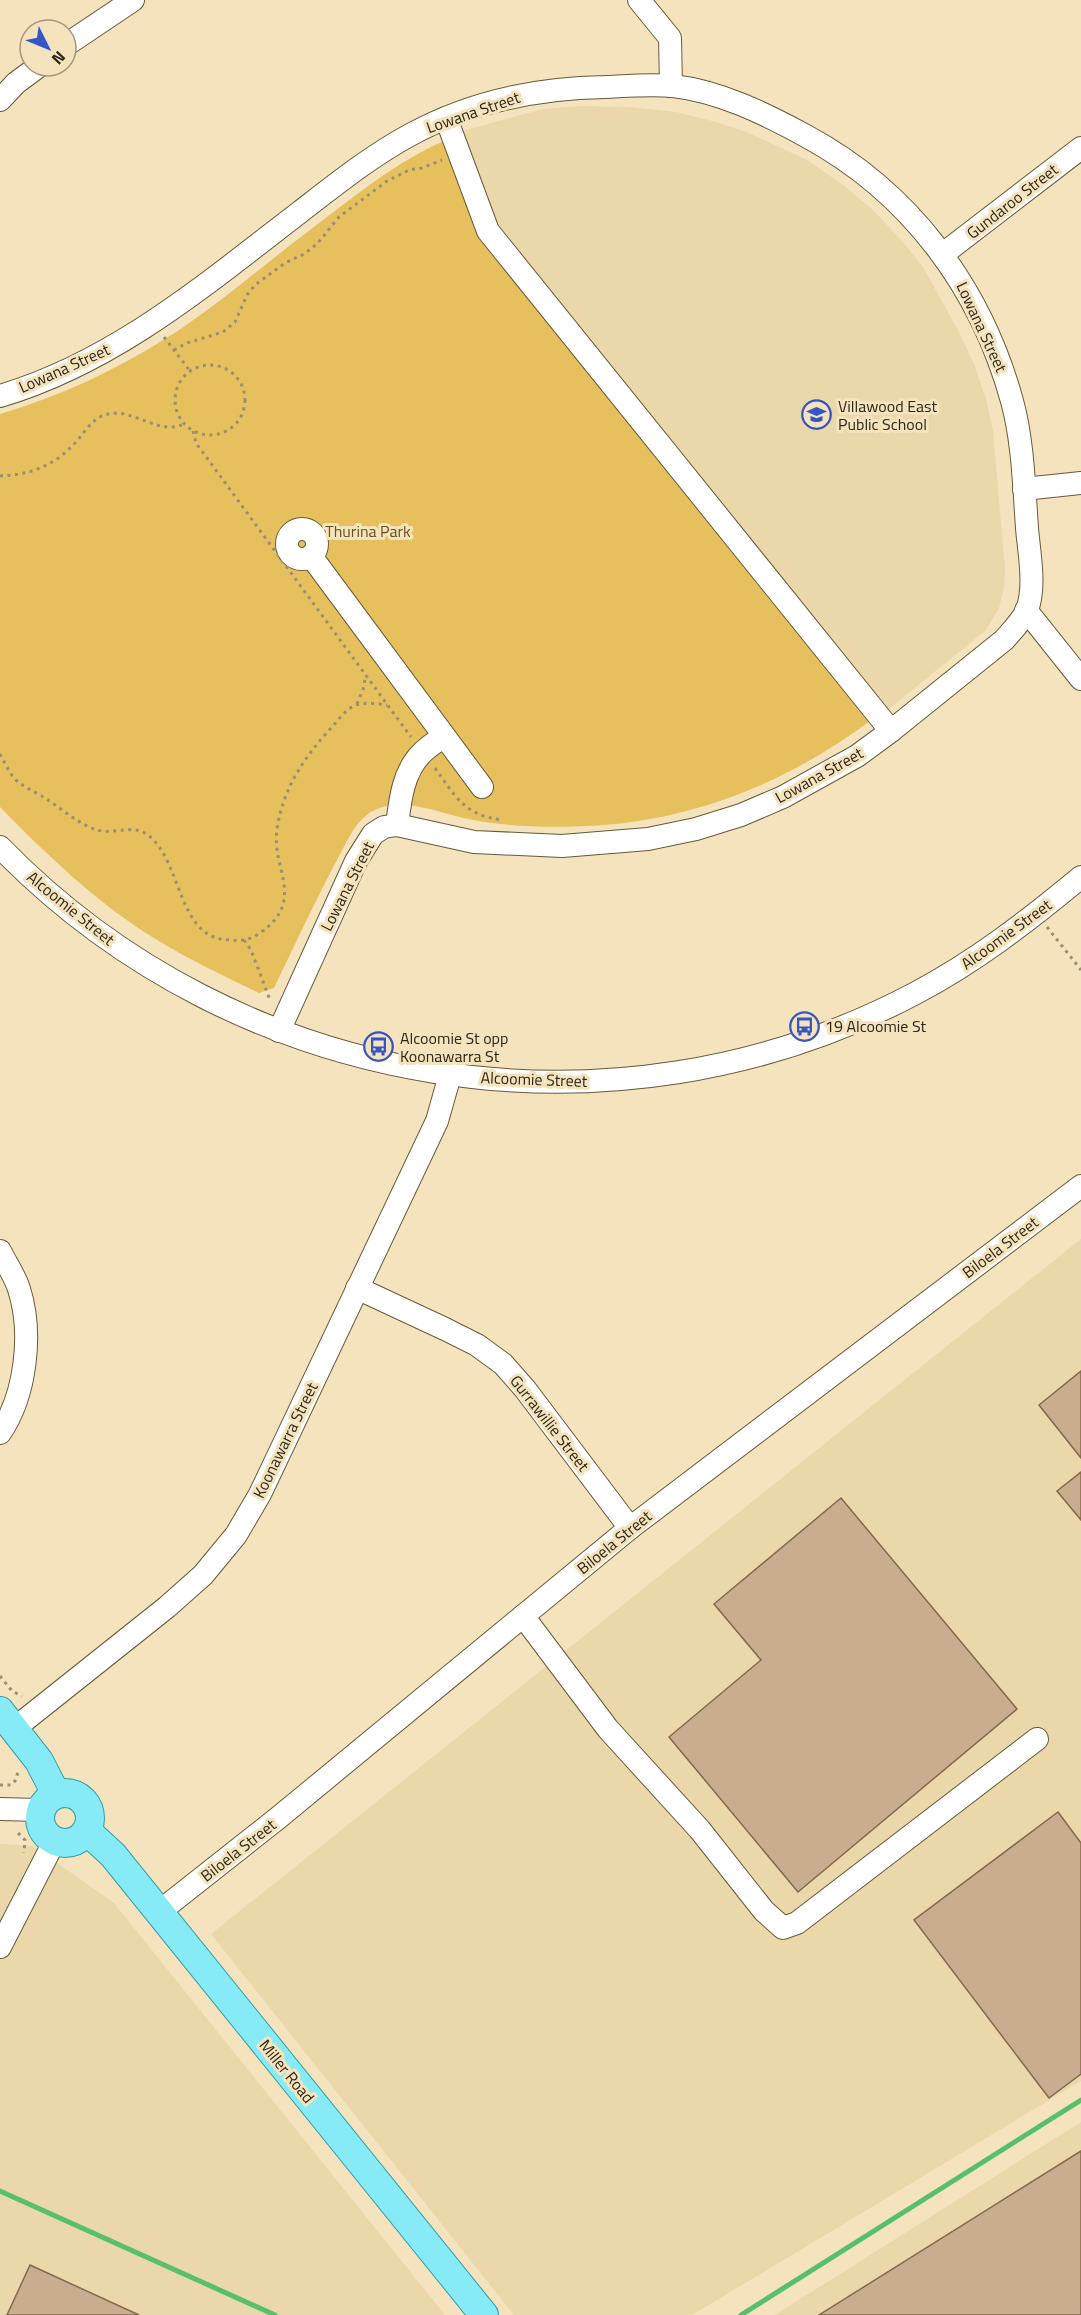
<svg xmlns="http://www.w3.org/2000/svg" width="1081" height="2315" viewBox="0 0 1081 2315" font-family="'Titillium Web',sans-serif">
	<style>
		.built { fill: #ead7aa }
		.green { fill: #e7c05e }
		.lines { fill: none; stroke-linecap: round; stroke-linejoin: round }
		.stream { stroke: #58bf6a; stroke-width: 5 }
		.building { fill: #c9ad8f; stroke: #84694e; stroke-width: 1.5 }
		.minor-casing { stroke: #685a38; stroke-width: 24 }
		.major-casing { stroke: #349ea6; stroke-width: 30 }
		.path { stroke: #9b8f73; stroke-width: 3; stroke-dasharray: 3 4.5; stroke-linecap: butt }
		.minor { stroke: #fff; stroke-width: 22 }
		.major { stroke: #87ebf7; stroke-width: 28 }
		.labels { text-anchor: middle; stroke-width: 6; stroke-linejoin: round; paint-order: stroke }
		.street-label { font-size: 16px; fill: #2d2718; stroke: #f4e3bd }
		.poi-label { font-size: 16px; fill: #2d2718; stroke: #f4e3bd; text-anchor: start }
		.park-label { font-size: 16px; fill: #66521e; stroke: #f4e3bd }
	</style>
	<rect width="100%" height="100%" fill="#f4e3bd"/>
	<!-- built -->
	<g class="built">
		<path d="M580 106 629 107 676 112 712 121 744 131 807 160 843 185 874 211 902 241 923 267 960 334 974 364 986 399 993 431 1005 570 1004 587 999 608 986 630 884 713 492 227 459 132 543 109Z"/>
		<path d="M1081 1239V2081L692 2315H514L211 1934Z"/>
		<path d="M0 1844 33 1846 114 1903 445 2315H0Z"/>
		<path d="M1081 2122V2315H775Z"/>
	</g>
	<!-- green -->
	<path class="green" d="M446 140 481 233 874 718C795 778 704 817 604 825 561 828 516 828 473 820 451 816 429 807 407 805 394 803 379 806 368 814 353 825 347 842 338 858 315 901 295 945 274 988L259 993C224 976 190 960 157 940 98 904 48 856 0 807V414C58 397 114 371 165 339 216 307 262 266 310 230 354 197 395 162 446 140Z"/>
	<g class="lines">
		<!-- stream -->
		<g class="stream">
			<path d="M0 2191 275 2315"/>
			<path d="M741 2315 1081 2100"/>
		</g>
	</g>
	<!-- building -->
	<g class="building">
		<path d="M1081 1371V1458L1039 1405Z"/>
		<path d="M1081 1472V1520L1057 1491Z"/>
		<path d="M841 1498 1017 1709 798 1892 669 1737 761 1660 714 1604Z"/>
		<path d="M1058 1812 1081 1843V2074L1049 2098 914 1920Z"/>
		<path d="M1081 2151V2315H819Z"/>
		<path d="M30 2265 139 2315H7Z"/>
	</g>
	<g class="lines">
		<defs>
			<g id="minor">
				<path d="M639 0 670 38 671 86"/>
				<path d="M66 45 133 0"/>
				<path d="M0 100 16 83 39 66"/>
				<path d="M446 118 488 231 891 731"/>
				<path d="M943 254 1081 148"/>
				<path d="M0 396C115 362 206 284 300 212 335 185 371 156 410 135 470 102 538 88 605 87 627 86 651 84 673 86 719 91 766 114 806 136 910 192 981 288 1012 401 1023 441 1024 486 1027 528 1029 553 1036 586 1027 610 1022 621 1012 631 1004 640L891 731 857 756 783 797 741 815 696 829 648 839 562 846 474 842 397 825 384 827 373 834 356 861 279 1031"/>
				<path d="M1024 489 1081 483"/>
				<circle cx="302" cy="544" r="15"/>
				<path d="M311 556 482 787"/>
				<path d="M1026 610 1081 679"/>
				<path d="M397 825C400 801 403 772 421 754 427 747 436 742 444 736"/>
				<path d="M0 847C237 1091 612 1153 914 994 975 962 1028 921 1081 877"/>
				<path d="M0 1251C6 1263 15 1276 19 1289 33 1333 26 1395 0 1433"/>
				<path d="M357 1288 445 1329 477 1345 503 1364 525 1389 630 1528"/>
				<path d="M523 1616 608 1729 700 1830 764 1911 783 1928 797 1923 1037 1739"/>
				<path d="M15 1728 167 1607 203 1575 236 1535 260 1494 437 1121 450 1075"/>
				<path d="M0 1809 40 1810"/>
				<path d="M159 1912 278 1818 630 1528 1081 1186"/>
				<path d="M0 1947 54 1842"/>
			</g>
			<g id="major">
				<path d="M0 1711 39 1761 56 1794"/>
				<circle cx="65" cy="1818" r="25"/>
				<path d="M87 1831 113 1855 484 2315"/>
			</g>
		</defs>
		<!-- minor casing -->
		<use href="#minor" class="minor-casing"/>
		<!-- major casing -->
		<use href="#major" class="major-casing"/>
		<!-- path -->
		<g class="path">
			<path d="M164 337 190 371"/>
			<path d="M174 350 187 343 223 332 235 322 247 295 255 285 285 263 304 254 317 244 339 217 387 181 409 170 422 168 442 160"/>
			<circle cx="210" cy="400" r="35"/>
			<path d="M193 431 196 443 411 737"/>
			<path d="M0 476C29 475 54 466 74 444 85 433 91 418 108 414 133 408 159 436 184 424"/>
			<path d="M357 704 364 687 365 676"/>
			<path d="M0 754 10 773 17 781C27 789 38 793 48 800 63 810 78 823 94 829 111 836 132 823 148 835 183 862 177 940 230 940 242 941 250 940 260 933 307 900 271 869 277 829 283 788 305 756 332 727 340 718 348 706 360 704 368 702 379 704 387 705"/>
			<path d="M435 768C456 797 463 814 501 820"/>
			<path d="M1047 927 1081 970"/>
			<path d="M244 940 251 950 270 1000"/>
			<path d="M0 1676 12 1691 22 1696"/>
			<path d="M0 1785H11L16 1780 18 1771"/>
			<path d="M18 1833 25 1840 24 1853"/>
		</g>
		<!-- minor -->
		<use href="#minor" class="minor"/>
		<!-- major -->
		<use href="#major" class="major"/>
	</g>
	<!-- icons -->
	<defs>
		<symbol id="school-ring" viewBox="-11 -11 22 22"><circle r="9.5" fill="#f4e3bd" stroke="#3555c6" stroke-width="1.5"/><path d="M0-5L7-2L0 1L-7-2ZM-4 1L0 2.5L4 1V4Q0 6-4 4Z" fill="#3555c6"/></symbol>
		<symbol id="bus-ring" viewBox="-11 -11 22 22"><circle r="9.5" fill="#f4e3bd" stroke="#3555c6" stroke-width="1.5"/><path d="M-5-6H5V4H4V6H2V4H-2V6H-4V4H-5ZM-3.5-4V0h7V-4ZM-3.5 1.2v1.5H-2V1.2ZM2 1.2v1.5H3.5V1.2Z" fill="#3555c6"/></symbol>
	</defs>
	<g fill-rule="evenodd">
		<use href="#school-ring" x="800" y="398" width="33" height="33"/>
		<use href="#bus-ring" x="788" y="1010" width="33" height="33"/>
		<use href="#bus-ring" x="362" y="1030" width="33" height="33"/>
	</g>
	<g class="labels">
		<!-- street labels -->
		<g class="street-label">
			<text transform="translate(473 112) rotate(-19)" y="6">Lowana Street</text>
			<text transform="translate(1012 201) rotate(-38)" y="6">Gundaroo Street</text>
			<text transform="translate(982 327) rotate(65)" y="6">Lowana Street</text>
			<text transform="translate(64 368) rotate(-24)" y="6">Lowana Street</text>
			<text transform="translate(819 775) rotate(-29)" y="6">Lowana Street</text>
			<text transform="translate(347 886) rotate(-63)" y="6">Lowana Street</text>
			<text transform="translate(71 908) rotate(39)" y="6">Alcoomie Street</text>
			<text transform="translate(1006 934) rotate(-36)" y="6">Alcoomie Street</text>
			<text transform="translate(534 1079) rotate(2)" y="6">Alcoomie Street</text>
			<text transform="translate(1000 1247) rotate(-37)" y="6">Biloela Street</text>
			<text transform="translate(550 1423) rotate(52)" y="6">Gurrawillie Street</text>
			<text transform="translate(285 1440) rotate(-64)" y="6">Koonawarra Street</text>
			<text transform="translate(614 1542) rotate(-39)" y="6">Biloela Street</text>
			<text transform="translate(238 1850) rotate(-38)" y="6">Biloela Street</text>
			<text transform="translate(287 2071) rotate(51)" y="6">Miller Road</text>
		</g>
		<!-- poi labels -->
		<g class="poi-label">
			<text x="838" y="412">Villawood East<tspan x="838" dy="18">Public School</tspan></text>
			<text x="825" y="1032">19 Alcoomie St</text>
			<text x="400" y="1044">Alcoomie St opp<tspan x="400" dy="18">Koonawarra St</tspan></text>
		</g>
		<!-- park labels -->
		<g class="park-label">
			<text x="368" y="537">Thurina Park</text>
		</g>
	</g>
	<!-- north arrow -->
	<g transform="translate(48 48) rotate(133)"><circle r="28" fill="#f4e3bd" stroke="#a4987b" stroke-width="1.5"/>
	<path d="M0-4.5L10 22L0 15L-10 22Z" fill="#3555c6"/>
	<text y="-9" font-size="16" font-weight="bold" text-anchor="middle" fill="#2d2718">N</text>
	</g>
</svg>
